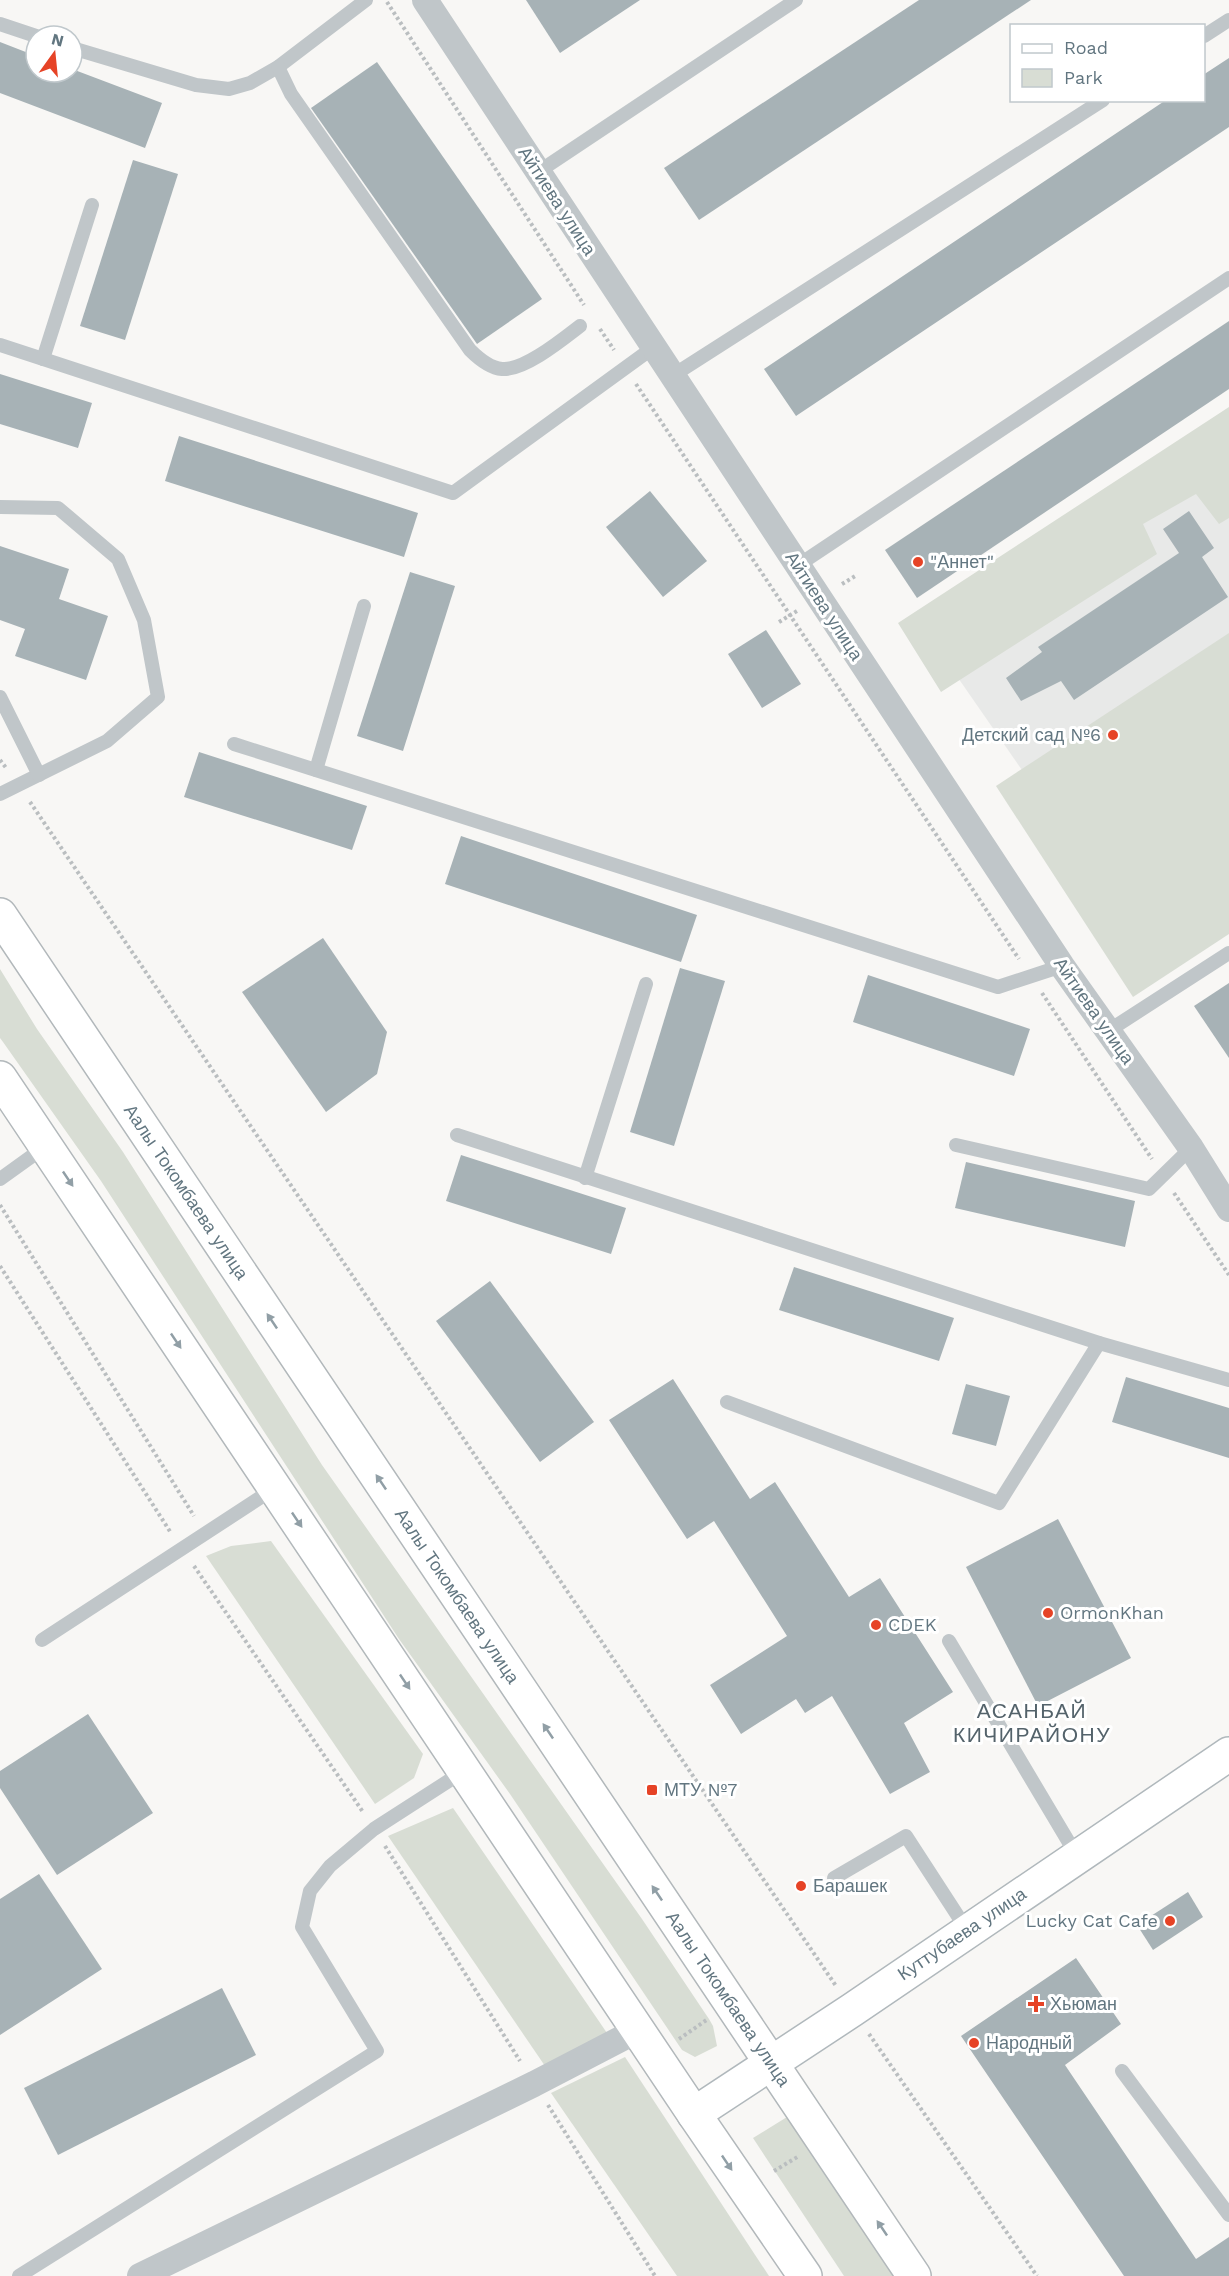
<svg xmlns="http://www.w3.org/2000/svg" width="1229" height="2276" viewBox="0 0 1229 2276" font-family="'Work Sans',sans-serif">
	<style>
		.built { fill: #e8e9e8 }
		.green { fill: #d8ddd4 }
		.building { fill: #a7b2b6 }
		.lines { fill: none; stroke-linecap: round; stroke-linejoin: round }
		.secondary-casing { stroke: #b0b8bc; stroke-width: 36 }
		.primary-casing { stroke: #b2b8bb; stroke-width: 36 }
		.path { stroke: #babec0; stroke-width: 4; stroke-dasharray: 3 3; stroke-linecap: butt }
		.service { stroke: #c0c6c9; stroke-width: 14 }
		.minor { stroke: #c0c6c9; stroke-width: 26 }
		.secondary { stroke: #fff; stroke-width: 33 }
		.primary { stroke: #fff; stroke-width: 33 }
		.oneway { fill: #919fa6 }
		.poi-dot { fill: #e64326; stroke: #fff; stroke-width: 2 }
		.labels { text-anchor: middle; stroke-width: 6; stroke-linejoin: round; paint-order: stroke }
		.street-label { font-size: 18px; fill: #627680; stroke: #fff }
		.poi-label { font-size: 18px; fill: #627680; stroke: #fff; text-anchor: start }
		.quarter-label { font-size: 21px; letter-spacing: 1.5px; fill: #54636b; stroke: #fff }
	</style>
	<rect width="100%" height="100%" fill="#f8f7f5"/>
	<!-- built -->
	<path class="built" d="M1229 443V833L1119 910 929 636Z"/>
	<!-- green -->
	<g class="green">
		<path d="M1229 407V518L1219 524 1196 494 1143 524 1157 554 941 692 898 623Z"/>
		<path d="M1229 633V934L1133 997 996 786Z"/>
		<path d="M0 969 37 1029 123 1152 322 1465 642 1919 709 2019 713 2026 717 2046 695 2057 682 2050 510 1794 399 1639 101 1181 3 1042 0 1038Z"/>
		<path d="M271 1541 423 1754 414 1778 375 1804 206 1556 231 1546Z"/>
		<path d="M453 1808 607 2033 545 2066 388 1836Z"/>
		<path d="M625 2057 769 2276H677L551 2093Z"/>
		<path d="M787 2117 893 2276H844L753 2138Z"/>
	</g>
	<!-- building -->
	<g class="building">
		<path d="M526 0H640L560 53Z"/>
		<path d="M919 0H1031L699 220 664 168Z"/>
		<path d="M0 42 36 56V72H72V69L162 103 145 148 0 93Z"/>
		<path d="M1229 58V127L796 416 764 369 1166 100H1203V75Z"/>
		<path d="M377 62 542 299 477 344 311 108Z"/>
		<path d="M133 160 178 174 125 340 80 326Z"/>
		<path d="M1229 321V389L917 598 885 550Z"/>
		<path d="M0 374 92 403 78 448 0 424Z"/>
		<path d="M179 436 418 513 404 557 165 481Z"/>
		<path d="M650 491 707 561 663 597 606 527Z"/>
		<path d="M1189 511 1214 548 1202 557 1228 597 1074 700 1061 681 1021 701 1006 678 1042 652 1038 647 1179 553 1163 529Z"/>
		<path d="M0 546 69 569 59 599 108 616 86 680 15 656 25 629 0 620Z"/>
		<path d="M410 572 455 586 403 751 357 736Z"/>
		<path d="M766 630 801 684 762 708 728 654Z"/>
		<path d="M199 752 367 806 352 850 184 797Z"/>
		<path d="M461 836 697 915 681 962 445 884Z"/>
		<path d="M323 938 387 1032 377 1074 326 1112 242 992Z"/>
		<path d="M680 968 725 981 674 1146 630 1132Z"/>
		<path d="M868 975 1030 1029 1014 1076 853 1022Z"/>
		<path d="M1229 983V1058L1194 1006Z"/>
		<path d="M461 1155 626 1208 611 1254 446 1201Z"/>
		<path d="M966 1162 1135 1201 1125 1247 955 1208Z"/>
		<path d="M794 1267 954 1318 939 1361 779 1310Z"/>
		<path d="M490 1281 594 1422 540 1462 436 1321Z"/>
		<path d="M1126 1377 1229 1408V1458L1112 1422Z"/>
		<path d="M673 1379 750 1499 775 1482 849 1597 880 1578 953 1692 904 1723 930 1772 890 1794 832 1696 805 1713 796 1699 741 1734 710 1685 787 1636 714 1521 687 1539 609 1420Z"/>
		<path d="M966 1384 1010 1396 996 1446 952 1434Z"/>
		<path d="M1058 1519 1131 1658 1038 1706 966 1567Z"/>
		<path d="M88 1714 153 1813 57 1875 0 1788V1771Z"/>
		<path d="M39 1874 102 1969 0 2035V1899Z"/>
		<path d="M1188 1892 1203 1917 1153 1950 1137 1925Z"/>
		<path d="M1076 1958 1121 2024 1065 2065 1196 2259 1229 2237V2276H1124L961 2036Z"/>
		<path d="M222 1988 256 2055 58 2155 24 2088Z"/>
	</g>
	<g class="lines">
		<defs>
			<path id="secondary" d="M694 2114 852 2010 1229 1754"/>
			<g id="primary">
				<path d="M0 915 914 2276"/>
				<path d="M0 1078 694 2114 805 2276"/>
			</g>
		</defs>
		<!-- secondary casing -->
		<use href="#secondary" class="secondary-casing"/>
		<!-- primary casing -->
		<use href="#primary" class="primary-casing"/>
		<!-- path -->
		<g class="path">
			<path d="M387 2 584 305"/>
			<path d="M600 329 614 350"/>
			<path d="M636 384 1019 959"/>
			<path d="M842 584 857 575"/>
			<path d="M779 622 797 611"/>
			<path d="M0 760 7 769"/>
			<path d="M30 802 836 1986"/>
			<path d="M1042 993 1152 1159"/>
			<path d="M1174 1193 1229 1275"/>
			<path d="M0 1205 194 1516"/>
			<path d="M0 1266 171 1533"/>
			<path d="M194 1566 363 1812"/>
			<path d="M385 1846 520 2061"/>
			<path d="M869 2034 1037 2276"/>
			<path d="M679 2039 708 2019"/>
			<path d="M548 2105 655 2276"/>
			<path d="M774 2171 799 2156"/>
		</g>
		<!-- service -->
		<g class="service">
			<path d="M0 24 36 36"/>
			<path d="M1204 36 1229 20"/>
			<path d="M72 48 196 85 229 89 250 83 278 67 366 0"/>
			<path d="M278 67 291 94 470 350C478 358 490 368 502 369 524 371 563 339 580 326"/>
			<path d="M538 172 796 0"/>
			<path d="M0 345 453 493 654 347"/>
			<path d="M43 359 92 205"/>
			<path d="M672 376 1103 100"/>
			<path d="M0 507 58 508 118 559 144 620 158 697 107 741 0 794"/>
			<path d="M797 566 1229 278"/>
			<path d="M0 697 39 775"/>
			<path d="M234 744 998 987 1062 966"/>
			<path d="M316 770 364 606"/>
			<path d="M1108 1031 1229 953"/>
			<path d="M457 1135 1099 1343 1229 1380"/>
			<path d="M956 1145 1149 1189 1191 1148"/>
			<path d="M585 1178 646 984"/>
			<path d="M0 1179 46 1146"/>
			<path d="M727 1402 999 1503 1099 1343"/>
			<path d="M42 1640 275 1488"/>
			<path d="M949 1641 1077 1856"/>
			<path d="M834 1878 906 1836 967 1930"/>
			<path d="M1122 2071 1229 2215"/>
			<path d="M19 2276 377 2051 302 1927 310 1891 330 1866 374 1829 464 1771"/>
		</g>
		<!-- minor -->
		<g class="minor">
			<path d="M425 0 1062 966 1191 1148 1229 1209"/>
			<path d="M140 2276 534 2084 638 2030"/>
		</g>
		<!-- secondary -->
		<use href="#secondary" class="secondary"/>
		<!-- primary -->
		<use href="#primary" class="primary"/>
	</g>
	<!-- one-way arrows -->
	<defs><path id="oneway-solid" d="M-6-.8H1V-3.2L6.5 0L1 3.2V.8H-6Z" transform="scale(1.5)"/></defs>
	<g class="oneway">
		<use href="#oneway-solid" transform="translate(68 1179) rotate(56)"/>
		<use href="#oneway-solid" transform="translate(272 1321) rotate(-124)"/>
		<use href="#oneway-solid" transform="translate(176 1341) rotate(56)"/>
		<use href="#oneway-solid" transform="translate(381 1482) rotate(-124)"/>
		<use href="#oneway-solid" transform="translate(297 1520) rotate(56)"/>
		<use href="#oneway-solid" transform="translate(405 1682) rotate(56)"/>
		<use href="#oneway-solid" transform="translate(548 1731) rotate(-124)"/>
		<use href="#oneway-solid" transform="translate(657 1893) rotate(-124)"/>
		<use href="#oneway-solid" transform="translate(727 2163) rotate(56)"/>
		<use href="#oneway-solid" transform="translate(882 2228) rotate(-124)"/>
	</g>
	<!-- markers -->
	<g class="poi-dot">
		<circle cx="918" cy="562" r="6"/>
		<circle cx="1113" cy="735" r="6"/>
		<circle cx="1048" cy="1613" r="6"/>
		<circle cx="876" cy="1625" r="6"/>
		<rect x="646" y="1784" width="12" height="12" rx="3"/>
		<circle cx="801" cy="1886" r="6"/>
		<circle cx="1170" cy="1921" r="6"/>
		<path d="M1033 1995h6v6h6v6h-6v6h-6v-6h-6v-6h6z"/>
		<circle cx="974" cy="2043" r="6"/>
	</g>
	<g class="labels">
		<!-- street labels -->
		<g class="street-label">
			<text transform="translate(557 201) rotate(57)" y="6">Айтиева улица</text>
			<text transform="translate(824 606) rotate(57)" y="6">Айтиева улица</text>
			<text transform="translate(1094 1011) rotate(55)" y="6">Айтиева улица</text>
			<text transform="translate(186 1192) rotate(56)" y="6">Аалы Токомбаева улица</text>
			<text transform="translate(457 1596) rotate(56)" y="6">Аалы Токомбаева улица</text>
			<text transform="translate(962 1934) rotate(-34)" y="6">Куттубаева улица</text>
			<text transform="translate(728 1999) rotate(56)" y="6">Аалы Токомбаева улица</text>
		</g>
		<!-- poi labels -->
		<g class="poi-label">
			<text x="930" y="568">"Аннет"</text>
			<text x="1101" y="741" text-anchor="end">Детский сад №6</text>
			<text x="1060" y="1619">OrmonKhan</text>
			<text x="888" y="1631">CDEK</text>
			<text x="664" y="1796">МТУ №7</text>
			<text x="813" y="1892">Барашек</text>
			<text x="1158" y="1927" text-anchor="end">Lucky Cat Cafe</text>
			<text x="1050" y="2010">Хьюман</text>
			<text x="986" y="2049">Народный</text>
		</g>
		<!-- quarter labels -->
		<g class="quarter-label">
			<text x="1032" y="1718">АСАНБАЙ<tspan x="1032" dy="24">КИЧИРАЙОНУ</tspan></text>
		</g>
	</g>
	<!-- legend -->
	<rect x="1010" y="24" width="195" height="78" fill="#ffffff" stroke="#c0c8cc" stroke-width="1.5"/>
	<rect x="1022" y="44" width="30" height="9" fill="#ffffff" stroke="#c0c8cc" stroke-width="1.5"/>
	<text x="1064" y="54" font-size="18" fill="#627680">Road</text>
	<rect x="1022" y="69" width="30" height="18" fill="#d8ddd4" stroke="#c0c8cc" stroke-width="1.5"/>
	<text x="1064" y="84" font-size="18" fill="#627680">Park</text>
	<!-- north arrow -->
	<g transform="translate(54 54) rotate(15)"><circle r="28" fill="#ffffff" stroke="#c0c8cc" stroke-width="1.5"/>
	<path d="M0-4.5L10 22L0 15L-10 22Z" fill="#e64326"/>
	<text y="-9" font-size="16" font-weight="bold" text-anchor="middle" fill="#627680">N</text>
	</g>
</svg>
